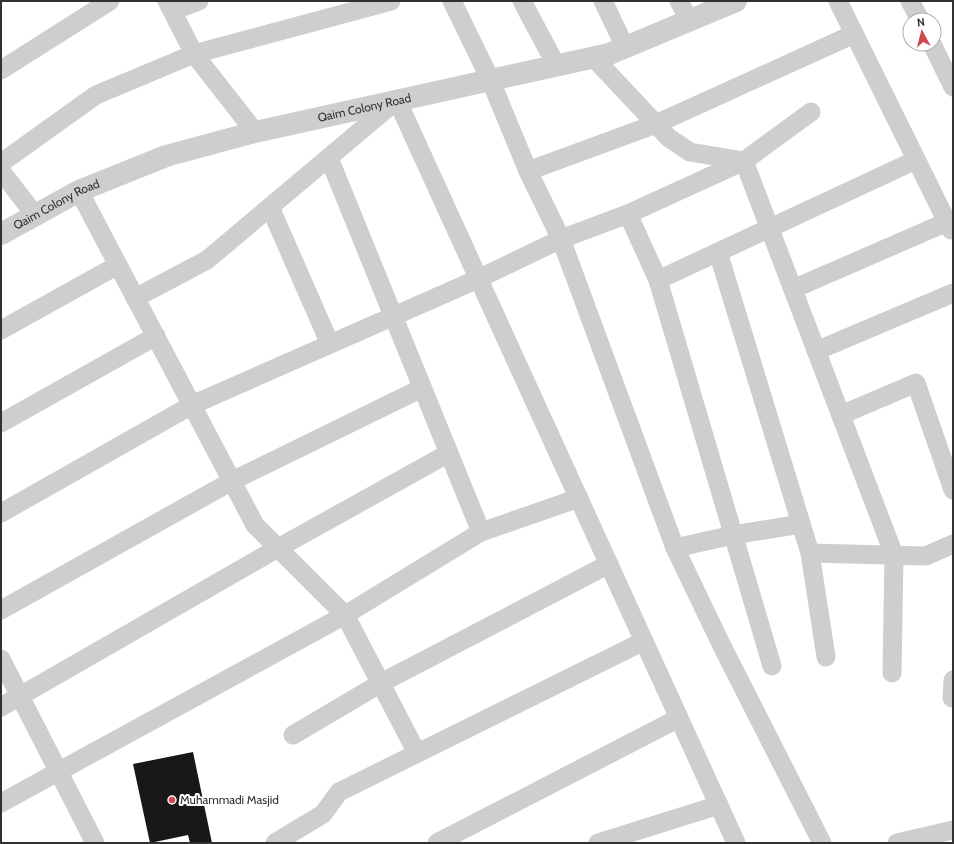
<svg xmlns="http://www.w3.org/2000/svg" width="954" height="844" viewBox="0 0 954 844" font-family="Cabin,sans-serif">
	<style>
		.building { fill: #181818 }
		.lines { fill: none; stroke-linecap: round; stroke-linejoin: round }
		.minor { stroke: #cecece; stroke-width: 19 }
		.tertiary { stroke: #cecece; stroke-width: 22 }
		.poi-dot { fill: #d24852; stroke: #fff; stroke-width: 1.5 }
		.labels { text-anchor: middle; stroke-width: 4; stroke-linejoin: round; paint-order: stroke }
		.street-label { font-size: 12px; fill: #313131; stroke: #fff }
		.poi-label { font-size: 12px; fill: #313131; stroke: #fff; text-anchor: start }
	</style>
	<rect width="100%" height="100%" fill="#fff"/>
	<!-- building -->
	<path class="building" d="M193 752 212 843H190L188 835 150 843 133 764Z"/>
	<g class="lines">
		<!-- minor -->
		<g class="minor">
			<path d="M167 1 194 54 255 132"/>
			<path d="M452 1 490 79 528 171 561 239 675 548 722 646 822 843"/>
			<path d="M522 1 556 65"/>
			<path d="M603 1 625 47"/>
			<path d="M679 1 689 20"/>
			<path d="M838 1 947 222 951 230 953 229"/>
			<path d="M910 1 920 20"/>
			<path d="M173 11 199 1"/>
			<path d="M932 44 953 87"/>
			<path d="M593 57 669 138 690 152 744 161 894 555 892 673"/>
			<path d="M1 70 110 1"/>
			<path d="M329 158 481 532"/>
			<path d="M1 163 96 95 194 54 391 1"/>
			<path d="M1 171 35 215"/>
			<path d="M528 171 656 124 854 34"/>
			<path d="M79 191 255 525 345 615 417 753"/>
			<path d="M270 207 330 344"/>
			<path d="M628 214 658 280 772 666"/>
			<path d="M718 252 810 553 826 657"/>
			<path d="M658 280 916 160"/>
			<path d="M793 289 947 222"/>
			<path d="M135 298 207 260 397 100 736 843"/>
			<path d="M1 330 118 265"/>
			<path d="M816 351 953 293"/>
			<path d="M841 415 916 383 953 490"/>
			<path d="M1 423 156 336"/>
			<path d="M1 513 192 405 478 279 561 239 628 214 744 161 811 112"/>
			<path d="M675 548 733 535 801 524"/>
			<path d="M810 553 926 556 953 544"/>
			<path d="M1 610 232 481 422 388"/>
			<path d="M1 659 95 843"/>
			<path d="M952 698 953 680"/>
			<path d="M1 707 278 548 449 453"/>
			<path d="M293 735 381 683 609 564"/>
			<path d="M1 803 345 615 481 532 579 498"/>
			<path d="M275 843 323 814 339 792 644 641"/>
			<path d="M437 843 679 718"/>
			<path d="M598 843 719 805"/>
			<path d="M897 843 953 830"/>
		</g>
		<!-- tertiary -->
		<path class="tertiary" id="s1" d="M1 234 79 191 166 156 255 132 609 54 736 1"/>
	</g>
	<!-- markers -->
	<circle class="poi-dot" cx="172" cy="800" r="4"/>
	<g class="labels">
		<!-- street labels -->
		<g class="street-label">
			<text dy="4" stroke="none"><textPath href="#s1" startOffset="387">Qaim Colony Road</textPath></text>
			<text dy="4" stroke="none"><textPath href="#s1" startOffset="63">Qaim Colony Road</textPath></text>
		</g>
		<!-- poi labels -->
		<g class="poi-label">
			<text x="180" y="804">Muhammadi Masjid</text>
		</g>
	</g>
	<!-- border -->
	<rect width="954" height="844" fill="none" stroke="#313131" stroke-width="4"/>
	<!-- north arrow -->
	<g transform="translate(922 32) rotate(353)"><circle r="19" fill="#ffffff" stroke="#adadad"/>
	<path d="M0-3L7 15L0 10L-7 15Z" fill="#d24852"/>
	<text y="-6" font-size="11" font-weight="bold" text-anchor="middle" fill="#313131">N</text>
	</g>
</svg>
